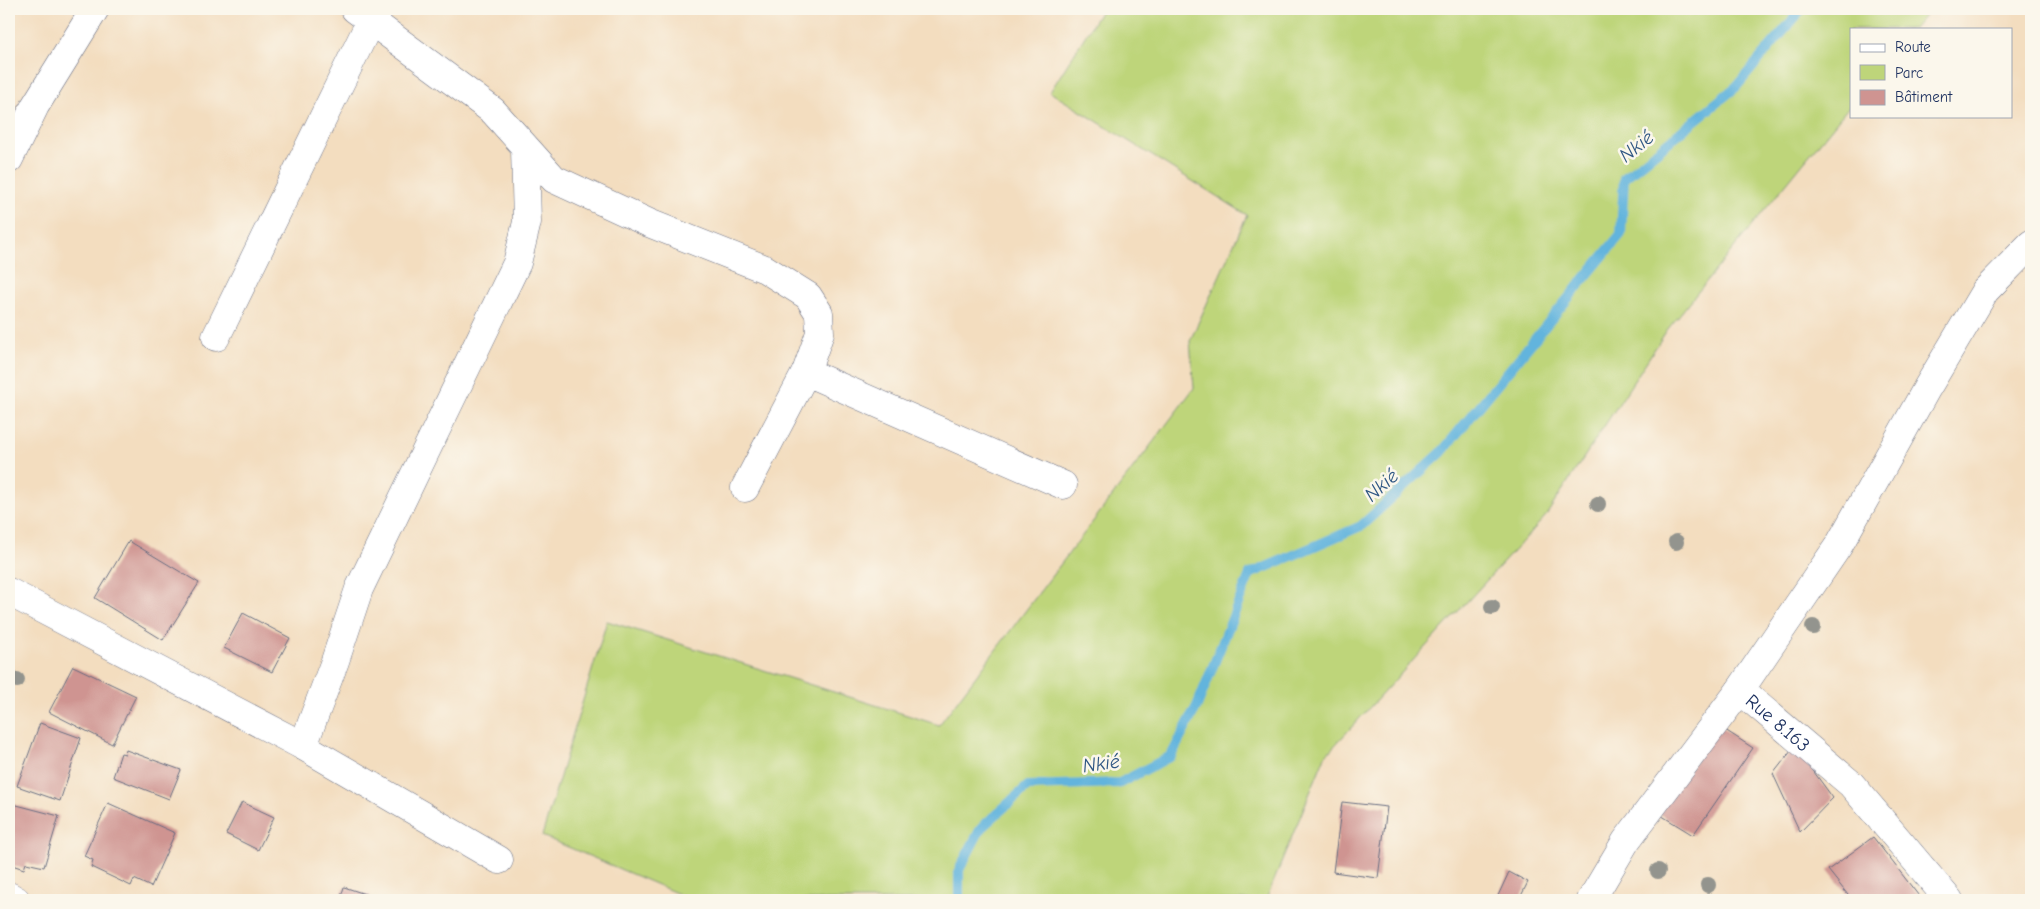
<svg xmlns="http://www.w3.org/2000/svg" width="2040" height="909" viewBox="0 0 2040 909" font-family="'Comic Neue',sans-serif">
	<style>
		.green { fill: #bed57a; stroke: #6c826c }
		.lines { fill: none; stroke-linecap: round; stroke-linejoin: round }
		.stream { stroke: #62b4dd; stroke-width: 10 }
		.building { fill: #cf9491 }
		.minor-casing { stroke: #676c80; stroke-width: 29 }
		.minor { stroke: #fff; stroke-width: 28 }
		.tree { fill: #93948e }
		.labels { text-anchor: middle; stroke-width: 5; stroke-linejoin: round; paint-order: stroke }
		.street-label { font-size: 19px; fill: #1b2f5e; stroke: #fbf7ec }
		.water-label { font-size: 20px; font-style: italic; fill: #305784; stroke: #fbf7ec }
	</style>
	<rect width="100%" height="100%" fill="#fbf7ec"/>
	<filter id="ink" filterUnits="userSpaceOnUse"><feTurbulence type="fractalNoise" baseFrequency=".02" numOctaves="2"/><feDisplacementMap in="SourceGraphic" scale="10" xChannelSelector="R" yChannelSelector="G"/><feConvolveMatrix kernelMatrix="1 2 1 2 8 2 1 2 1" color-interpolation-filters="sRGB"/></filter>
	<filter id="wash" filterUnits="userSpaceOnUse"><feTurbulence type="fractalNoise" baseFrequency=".0096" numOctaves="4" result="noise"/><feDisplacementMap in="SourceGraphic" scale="20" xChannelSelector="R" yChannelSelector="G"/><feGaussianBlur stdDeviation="1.12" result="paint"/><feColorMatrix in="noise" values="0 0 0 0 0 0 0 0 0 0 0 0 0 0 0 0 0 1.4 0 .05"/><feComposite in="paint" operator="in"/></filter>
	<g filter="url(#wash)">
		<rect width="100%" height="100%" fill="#f3ddbf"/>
		<!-- green -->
		<path class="green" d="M1102 9H1931L1914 29H1851V104L1667 330 1545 517 1325 756 1266 900H693L542 836 607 621 939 725 1194 388 1190 341 1247 215 1050 92Z"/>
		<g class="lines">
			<!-- stream -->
			<path class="stream" d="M959 900V870L981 828 1028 786 1120 783 1171 756 1197 706 1250 574 1361 526 1441 453 1621 234 1624 178 1736 87 1802 9"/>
		</g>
		<g id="blocks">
			<!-- building -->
			<g class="building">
				<path d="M129 541 199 583 163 640 95 598Z"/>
				<path d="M243 613 290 638 272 672 224 648Z"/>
				<path d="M73 666 136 696 112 744 49 712Z"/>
				<path d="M40 723 81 738 60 801 17 786Z"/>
				<path d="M1719 726 1753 748 1693 835 1659 814Z"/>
				<path d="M1795 746 1833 798 1800 832 1773 774Z"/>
				<path d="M126 750 181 770 169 799 113 777 121 753 125 754Z"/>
				<path d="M242 802 274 817 258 850 226 834Z"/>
				<path d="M1342 802 1387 807 1378 878 1333 872Z"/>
				<path d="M9 803 59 816 44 867 26 863 24 869 9 864Z"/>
				<path d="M108 803 175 833 151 887 134 879 131 886 91 867 93 860 84 856Z"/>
				<path d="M1873 837 1922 900H1852L1828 870Z"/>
				<path d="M1509 872 1528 882 1519 900H1496Z"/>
				<path d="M344 887 371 896V900H340Z"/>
			</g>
		</g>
	</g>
	<g filter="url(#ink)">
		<use href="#blocks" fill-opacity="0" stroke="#676c80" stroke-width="1"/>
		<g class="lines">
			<defs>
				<g id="minor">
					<path d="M355 9 493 111 554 179 649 223 765 269 808 296 819 313 820 333 806 372 745 488"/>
					<path d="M9 159 35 106 95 9"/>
					<path d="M216 337 371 20 379 9"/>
					<path d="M806 372 1063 485"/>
					<path d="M9 592 303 746 499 860"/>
					<path d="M1740 690 1839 545 1927 388 1985 291 2031 244"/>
					<path d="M303 746 335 661 359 589 517 263 527 222 525 148"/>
					<path d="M9 896 16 900"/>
					<path id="s1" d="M1591 900 1626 841 1740 690 1851 784 1949 900"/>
				</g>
			</defs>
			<!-- minor casing -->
			<use href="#minor" class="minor-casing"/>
			<!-- minor -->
			<use href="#minor" class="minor"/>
		</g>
		<!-- trees -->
		<g class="tree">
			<circle cx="1598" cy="504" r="8"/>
			<circle cx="1676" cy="542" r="8"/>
			<circle cx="1492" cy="607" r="8"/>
			<circle cx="1813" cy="627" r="8"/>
			<circle cx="17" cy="680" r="8"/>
			<circle cx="1658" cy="871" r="8"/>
			<circle cx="1708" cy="885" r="8"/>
		</g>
	</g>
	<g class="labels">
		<!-- street labels -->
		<g class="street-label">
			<text dy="7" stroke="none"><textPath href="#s1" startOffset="308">Rue 8.163</textPath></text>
		</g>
		<!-- water labels -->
		<g class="water-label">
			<text transform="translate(1636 146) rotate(-39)" y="7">Nkié</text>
			<text transform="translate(1381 485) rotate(-42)" y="7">Nkié</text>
			<text transform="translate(1101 763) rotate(-8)" y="7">Nkié</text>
		</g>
	</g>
	<!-- margin -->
	<rect width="2040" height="909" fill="none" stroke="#fbf7ec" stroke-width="30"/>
	<!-- legend -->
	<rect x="1850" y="28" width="162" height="90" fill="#fbf7ec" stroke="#a1a7b3"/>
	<rect x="1860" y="44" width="25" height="8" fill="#ffffff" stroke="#a1a7b3"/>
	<text x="1895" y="52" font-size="15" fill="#1b2f5e">Route</text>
	<rect x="1860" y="65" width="25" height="15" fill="#bed57a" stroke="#a1a7b3"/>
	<text x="1895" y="78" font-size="15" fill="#1b2f5e">Parc</text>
	<rect x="1860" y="90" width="25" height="15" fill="#cf9491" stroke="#a1a7b3"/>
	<text x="1895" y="102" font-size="15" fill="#1b2f5e">Bâtiment</text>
</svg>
